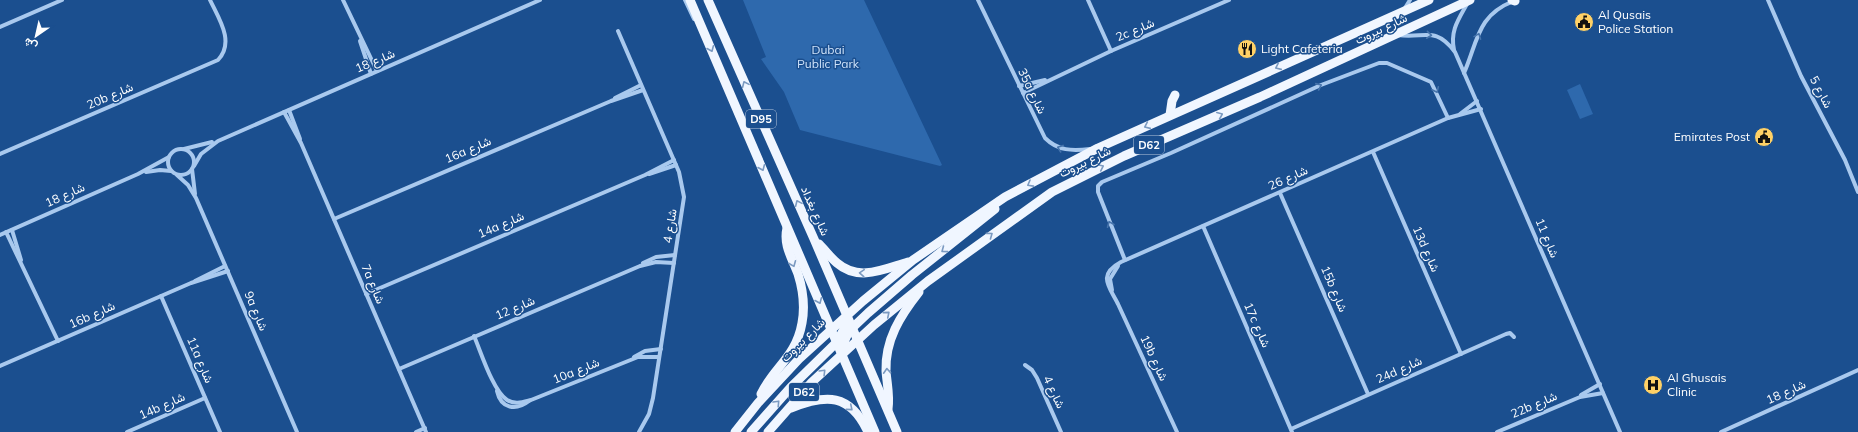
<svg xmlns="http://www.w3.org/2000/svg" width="1858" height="432" viewBox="0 0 1858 432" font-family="Mulish,Vazirmatn,sans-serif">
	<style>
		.green { fill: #2e69ad }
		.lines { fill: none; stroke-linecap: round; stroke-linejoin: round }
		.street { stroke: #a9c9ee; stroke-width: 4 }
		.primary { stroke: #f0f6ff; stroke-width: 9 }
		.oneway { stroke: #4674ac }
		.oneway2 { stroke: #7b9ac1 }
		.labels { text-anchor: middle; stroke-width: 3; stroke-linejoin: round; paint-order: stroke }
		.shield { fill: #1b4f8f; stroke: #bbcadd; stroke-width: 1 }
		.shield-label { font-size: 11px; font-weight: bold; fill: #fff }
		.poi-label { font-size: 12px; fill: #fff; stroke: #1b4f8f; text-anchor: start }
		.street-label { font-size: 12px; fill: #fff; stroke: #1b4f8f }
		.park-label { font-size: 12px; fill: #cfe3fa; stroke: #1b4f8f }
	</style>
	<rect width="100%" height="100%" fill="#1b4f8f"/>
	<!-- green -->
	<g class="green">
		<path d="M743 0H864L942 165 940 166 800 130 784 92 761 59 766 57Z"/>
		<path d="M1580 84 1593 114 1580 119 1567 90Z"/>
	</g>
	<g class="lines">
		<!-- street -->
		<g class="street">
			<path d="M343 0 377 71"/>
			<path d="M685 0 694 19"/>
			<path d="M978 0 1045 138C1058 151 1072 151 1090 149"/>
			<path d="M1088 0 1111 51"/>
			<path d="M1768 0 1801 76 1845 160 1858 192"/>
			<path d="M1405 8 1410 0"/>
			<path d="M0 27 62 0"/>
			<path d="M618 31 679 172 684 197 653 398 649 414 639 432"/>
			<path d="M1398 35C1424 39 1435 25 1455 52L1620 432"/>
			<path d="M360 41 371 74"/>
			<path d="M1454 50C1450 31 1458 20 1467 4"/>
			<path d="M1464 73C1478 41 1477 15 1514 1"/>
			<path d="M1019 86 1045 80"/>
			<path d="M1023 93 1111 51 1229 0"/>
			<path d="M615 98 641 85"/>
			<path d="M289 110 300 139"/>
			<path d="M284 112 301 143 426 432"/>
			<path d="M1460 114 1477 101"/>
			<circle cx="181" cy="162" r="13"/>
			<path d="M184 149 212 142"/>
			<path d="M1373 152 1461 354"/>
			<path d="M0 154 218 60C235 42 219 19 210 0"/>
			<path d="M194 166 201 154 218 141 540 0"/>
			<path d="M192 169 195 194"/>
			<path d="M146 172 160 170 171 171"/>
			<path d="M649 174 676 165"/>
			<path d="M177 175 188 185 196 198 297 432"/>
			<path d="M1280 193 1368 394"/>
			<path d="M334 219 611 101 643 90"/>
			<path d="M1203 226 1292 432"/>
			<path d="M12 230 21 260"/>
			<path d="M6 232 58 341"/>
			<path d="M0 235 138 174 169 157"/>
			<path d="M1125 260 1098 192V186L1102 182 1171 153 1321 85 1379 63H1387L1431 82 1448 118"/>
			<path d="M643 263 656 257 675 255"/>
			<path d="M195 281 225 266"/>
			<path d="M1112 290 1110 279 1118 266"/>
			<path d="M366 294 645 175 674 160"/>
			<path d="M161 296 220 432"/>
			<path d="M474 336C481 352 493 391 507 400 515 405 523 402 531 400L638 357H659"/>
			<path d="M634 357 645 351 661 349"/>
			<path d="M1025 365 1032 370 1037 378 1061 432"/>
			<path d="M0 366 191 283 228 271"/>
			<path d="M399 369 640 266 656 262 674 263"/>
			<path d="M497 391C501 409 516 411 529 401"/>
			<path d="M1581 395 1600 384"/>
			<path d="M1291 429 1506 334 1510 333 1514 337"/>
			<path d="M127 432 205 398"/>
			<path d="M416 432 425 428"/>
			<path d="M1177 432 1118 304C1109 286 1097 275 1121 262L1448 118 1481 109"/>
			<path d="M1497 432 1580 397 1603 393"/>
			<path d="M1721 432 1858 370"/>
		</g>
		<!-- primary -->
		<g class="primary">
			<path d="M690 0 875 432"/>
			<path d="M708 0 814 239 897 432"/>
			<path d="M1512 0 1515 1"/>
			<path d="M1170 115 1172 101 1175 95"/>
			<path d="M819 244C825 250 830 257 837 263 859 282 884 269 908 262"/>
			<path d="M842 354 845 340 849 331 868 313 912 275 995 209"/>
			<path d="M761 394C774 367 796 357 802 323 805 307 803 290 798 274 792 258 783 245 787 228"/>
			<path d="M791 408C826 394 850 393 868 432"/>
			<path d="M888 409C890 396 887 384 886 371 885 340 900 316 919 292"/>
			<path d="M735 432 758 403 799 359 863 301 913 260 1005 197 1098 148 1429 0"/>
			<path d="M751 432 791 387 837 342 844 329 847 315"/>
			<path d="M768 432 812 382 874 325 928 281 1052 192 1124 156 1260 97 1470 0"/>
		</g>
	</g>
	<!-- one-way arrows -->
	<defs><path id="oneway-chevron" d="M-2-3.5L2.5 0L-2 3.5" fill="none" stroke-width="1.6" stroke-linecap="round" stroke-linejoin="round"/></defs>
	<g class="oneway">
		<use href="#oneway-chevron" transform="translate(1429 35) rotate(6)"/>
		<use href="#oneway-chevron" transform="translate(1478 36) rotate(-69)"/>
		<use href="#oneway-chevron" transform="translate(1319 86) rotate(-24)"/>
		<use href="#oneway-chevron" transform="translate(1436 90) rotate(65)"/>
		<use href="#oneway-chevron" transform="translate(1060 148) rotate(-160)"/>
		<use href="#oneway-chevron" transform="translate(1110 224) rotate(-112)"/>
	</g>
	<g class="oneway2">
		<use href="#oneway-chevron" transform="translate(711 49) rotate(67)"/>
		<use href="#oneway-chevron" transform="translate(1278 67) rotate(156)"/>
		<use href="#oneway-chevron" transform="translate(745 84) rotate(-114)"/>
		<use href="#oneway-chevron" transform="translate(1220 115) rotate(-23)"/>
		<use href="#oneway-chevron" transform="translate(1147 126) rotate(156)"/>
		<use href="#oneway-chevron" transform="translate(1101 167) rotate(-25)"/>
		<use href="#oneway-chevron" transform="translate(762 168) rotate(67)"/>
		<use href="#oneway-chevron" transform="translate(1030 184) rotate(151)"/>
		<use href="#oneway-chevron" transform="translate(798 203) rotate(-114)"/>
		<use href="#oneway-chevron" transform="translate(990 235) rotate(-36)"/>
		<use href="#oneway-chevron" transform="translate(944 250) rotate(143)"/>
		<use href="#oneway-chevron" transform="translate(793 264) rotate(68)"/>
		<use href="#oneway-chevron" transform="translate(862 273) rotate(-176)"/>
		<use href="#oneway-chevron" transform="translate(819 301) rotate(67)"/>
		<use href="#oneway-chevron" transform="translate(887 314) rotate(-40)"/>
		<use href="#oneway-chevron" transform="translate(887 371) rotate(-93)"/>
		<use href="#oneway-chevron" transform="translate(823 372) rotate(-45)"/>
		<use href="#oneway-chevron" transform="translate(777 403) rotate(-47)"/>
		<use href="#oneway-chevron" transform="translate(850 408) rotate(40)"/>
	</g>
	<!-- icons -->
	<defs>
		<symbol id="civic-disc" viewBox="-11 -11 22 22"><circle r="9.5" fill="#ffd166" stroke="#1b4f8f"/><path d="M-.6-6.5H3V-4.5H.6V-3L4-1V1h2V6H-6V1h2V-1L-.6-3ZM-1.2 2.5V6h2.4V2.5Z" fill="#111"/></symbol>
		<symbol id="restaurant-disc" viewBox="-11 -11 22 22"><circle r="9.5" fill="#ffd166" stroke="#1b4f8f"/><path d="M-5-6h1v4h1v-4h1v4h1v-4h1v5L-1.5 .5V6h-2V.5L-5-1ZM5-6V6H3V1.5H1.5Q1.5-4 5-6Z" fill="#111"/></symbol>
		<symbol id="hospital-disc" viewBox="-11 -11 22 22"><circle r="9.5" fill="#ffd166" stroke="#1b4f8f"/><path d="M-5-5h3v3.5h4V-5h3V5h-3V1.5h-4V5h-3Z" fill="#111"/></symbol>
	</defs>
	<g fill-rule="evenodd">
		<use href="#civic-disc" x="1573" y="11" width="22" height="22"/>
		<use href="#restaurant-disc" x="1236" y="38" width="22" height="22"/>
		<use href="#civic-disc" x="1753" y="126" width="22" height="22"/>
		<use href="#hospital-disc" x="1642" y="374" width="22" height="22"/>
	</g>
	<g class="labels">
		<!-- shield labels -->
		<g class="shield">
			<rect x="746" y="110" width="30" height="18" rx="3"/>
			<rect x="1134" y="136" width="30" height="18" rx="3"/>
			<rect x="789" y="383" width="30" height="18" rx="3"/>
		</g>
		<g class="shield-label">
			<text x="761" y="123">D95</text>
			<text x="1149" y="149">D62</text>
			<text x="804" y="396">D62</text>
		</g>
		<!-- poi labels -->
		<g class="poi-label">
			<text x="1598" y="19">Al Qusais<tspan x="1598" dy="14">Police Station</tspan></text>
			<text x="1261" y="53">Light Cafeteria</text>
			<text x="1750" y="141" text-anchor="end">Emirates Post</text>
			<text x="1667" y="382">Al Ghusais<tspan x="1667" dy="14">Clinic</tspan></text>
		</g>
		<!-- street labels -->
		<g class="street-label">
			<text transform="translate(1381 29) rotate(-25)" y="4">شارع بيروت</text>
			<text transform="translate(1135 30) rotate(-23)" y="4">2c شارع</text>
			<text transform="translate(375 61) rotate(-23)" y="4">شارع 18</text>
			<text transform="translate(1032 91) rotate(64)" y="4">35a شارع</text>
			<text transform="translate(1821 92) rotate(62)" y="4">شارع 5</text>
			<text transform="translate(110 96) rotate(-23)" y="4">20b شارع</text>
			<text transform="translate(468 150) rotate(-23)" y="4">16a شارع</text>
			<text transform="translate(1085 162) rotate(-26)" y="4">شارع بيروت</text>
			<text transform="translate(1288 178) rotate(-24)" y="4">شارع 26</text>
			<text transform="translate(65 195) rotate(-24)" y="4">شارع 18</text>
			<text transform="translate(815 211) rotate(66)" y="4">شارع بغداد</text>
			<text transform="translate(501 225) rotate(-23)" y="4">14a شارع</text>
			<text transform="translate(670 226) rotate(-81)" y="4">شارع 4</text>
			<text transform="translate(1547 238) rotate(67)" y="4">شارع 11</text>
			<text transform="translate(1426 249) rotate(66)" y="4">13d شارع</text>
			<text transform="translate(373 284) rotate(67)" y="4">7a شارع</text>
			<text transform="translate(1334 289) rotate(67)" y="4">15b شارع</text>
			<text transform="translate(515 308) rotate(-23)" y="4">شارع 12</text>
			<text transform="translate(256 311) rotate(67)" y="4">9a شارع</text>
			<text transform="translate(92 315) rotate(-24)" y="4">16b شارع</text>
			<text transform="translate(1257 325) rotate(66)" y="4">17c شارع</text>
			<text transform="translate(803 340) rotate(-45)" y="4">شارع بيروت</text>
			<text transform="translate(1154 358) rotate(65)" y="4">19b شارع</text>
			<text transform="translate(200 360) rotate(67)" y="4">11a شارع</text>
			<text transform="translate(1399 370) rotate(-24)" y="4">24d شارع</text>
			<text transform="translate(576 371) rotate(-22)" y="4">10a شارع</text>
			<text transform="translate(1054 392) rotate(65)" y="4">شارع 4</text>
			<text transform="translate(1786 392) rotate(-24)" y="4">شارع 18</text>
			<text transform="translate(1534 405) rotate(-23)" y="4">22b شارع</text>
			<text transform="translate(162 406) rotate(-24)" y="4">14b شارع</text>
		</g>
		<!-- park labels -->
		<g class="park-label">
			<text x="828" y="54">Dubai<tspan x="828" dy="14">Public Park</tspan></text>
		</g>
	</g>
	<!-- north arrow -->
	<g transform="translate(36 36) rotate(214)" stroke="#1b4f8f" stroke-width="3" paint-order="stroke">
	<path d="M0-3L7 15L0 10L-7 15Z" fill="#ffffff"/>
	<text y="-6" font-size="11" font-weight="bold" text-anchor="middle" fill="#ffffff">ش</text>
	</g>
</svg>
